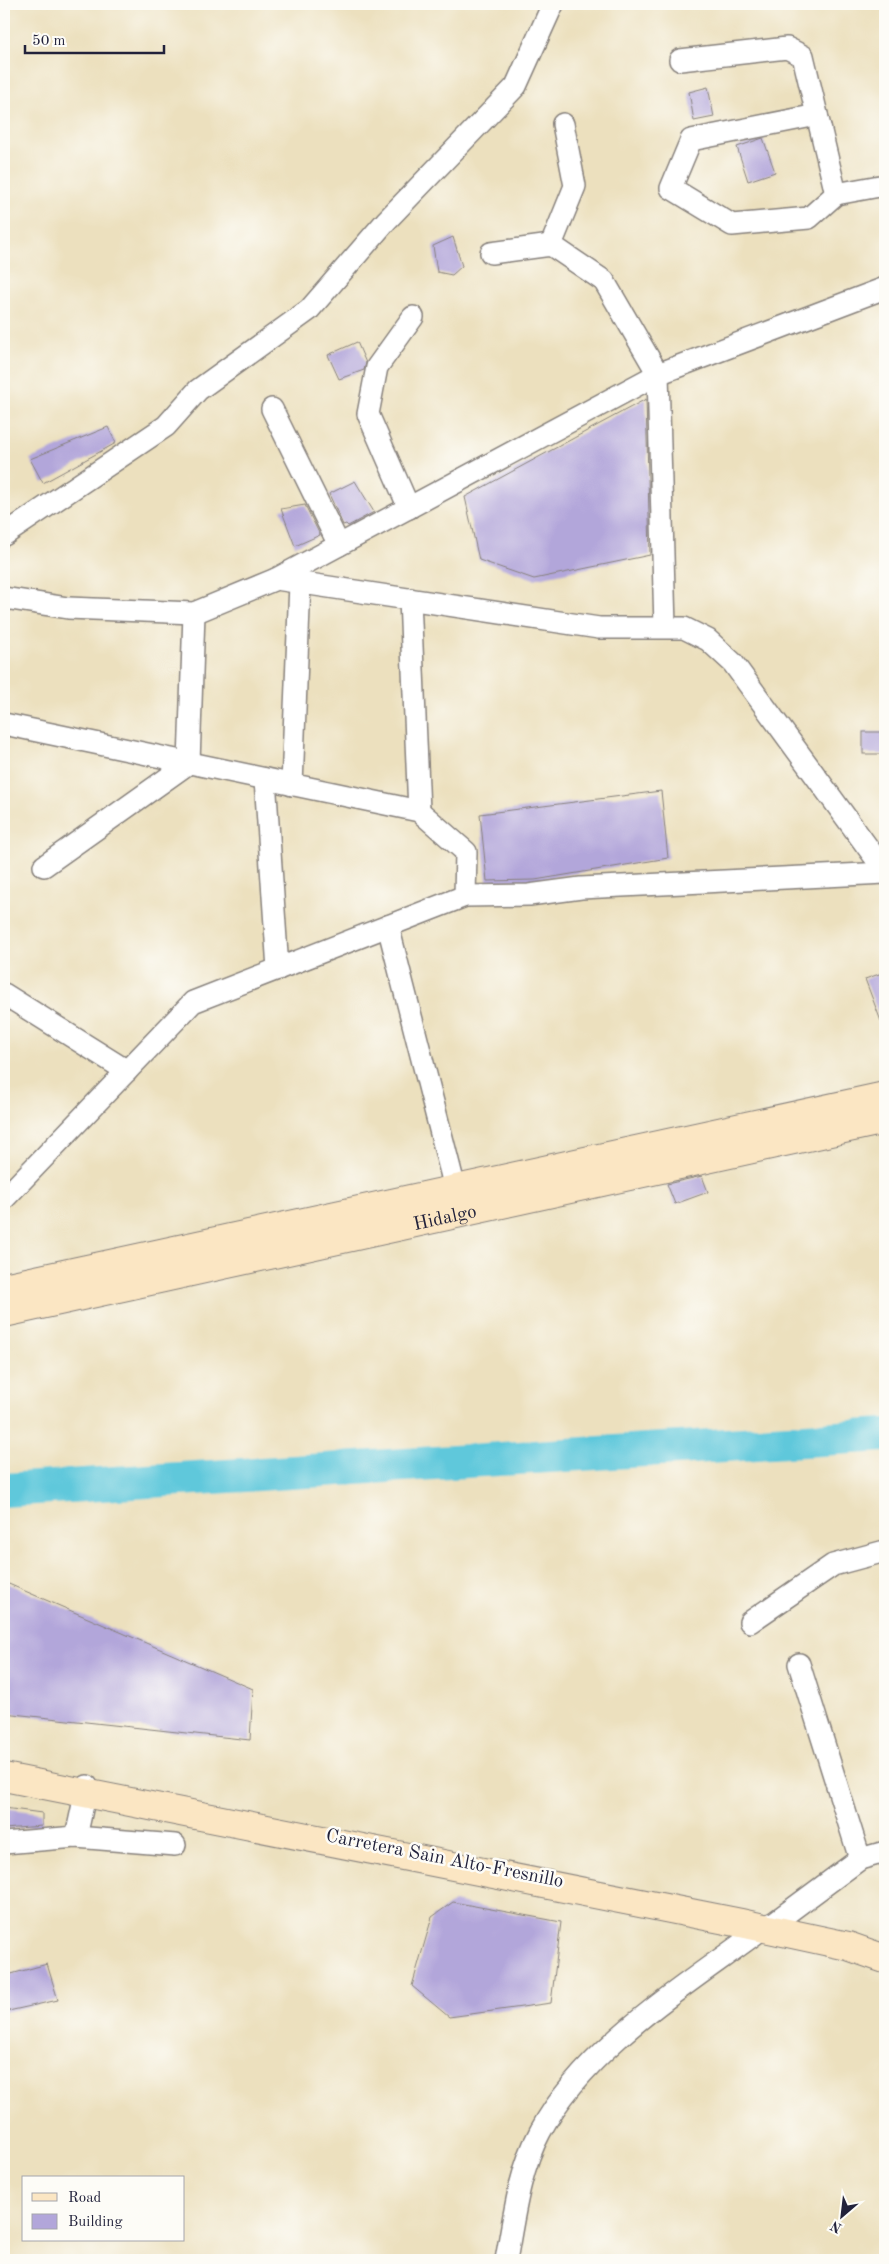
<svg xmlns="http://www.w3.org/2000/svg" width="889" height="2264" viewBox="0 0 889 2264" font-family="'Old Standard TT',serif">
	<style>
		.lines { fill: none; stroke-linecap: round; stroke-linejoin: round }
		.river { stroke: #5fc8db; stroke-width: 34 }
		.building { fill: #b2a6da }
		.minor-casing { stroke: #87817c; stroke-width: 24 }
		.secondary-casing { stroke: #87817c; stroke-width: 30 }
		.minor { stroke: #fff; stroke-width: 21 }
		.secondary { stroke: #fbe6c3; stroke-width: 28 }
		.labels { text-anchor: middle; stroke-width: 5; stroke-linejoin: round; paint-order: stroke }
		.street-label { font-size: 19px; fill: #22223b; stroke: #fdfcf7 }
	</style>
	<rect width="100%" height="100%" fill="#fdfcf7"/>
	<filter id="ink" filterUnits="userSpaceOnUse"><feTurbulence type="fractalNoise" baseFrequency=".02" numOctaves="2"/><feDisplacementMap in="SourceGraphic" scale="10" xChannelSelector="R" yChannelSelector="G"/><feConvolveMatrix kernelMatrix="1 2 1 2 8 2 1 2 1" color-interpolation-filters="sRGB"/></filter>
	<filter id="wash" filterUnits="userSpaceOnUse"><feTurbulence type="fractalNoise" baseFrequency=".0096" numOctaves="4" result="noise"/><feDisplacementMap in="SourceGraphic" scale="20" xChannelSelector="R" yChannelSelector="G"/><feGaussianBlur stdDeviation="1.12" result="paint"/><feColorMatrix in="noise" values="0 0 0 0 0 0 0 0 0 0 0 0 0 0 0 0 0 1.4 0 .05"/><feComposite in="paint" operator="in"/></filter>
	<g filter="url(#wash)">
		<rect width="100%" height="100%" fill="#ece0be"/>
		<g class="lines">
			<!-- river -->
			<path class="river" d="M4 1490 885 1435"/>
		</g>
		<g id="blocks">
			<!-- building -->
			<g class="building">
				<path d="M708 87 714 117 694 121 689 92Z"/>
				<path d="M763 138 775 172 748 181 737 147Z"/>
				<path d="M453 237 462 266 452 275 437 272 433 246Z"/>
				<path d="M357 342 366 363 364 370 339 379 328 355Z"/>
				<path d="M646 399 650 555 534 579 479 560 465 497Z"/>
				<path d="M108 427 116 443 43 483 30 459Z"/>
				<path d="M355 481 374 512 348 526 346 524 343 525 329 494Z"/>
				<path d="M305 505 320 535 295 546 281 509Z"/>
				<rect x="863" y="732" width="22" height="22"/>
				<path d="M661 791 668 858 535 880 487 881 480 814Z"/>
				<path d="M885 972V1029H884L865 979Z"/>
				<path d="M702 1176 708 1192 675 1204 667 1184Z"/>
				<path d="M4 1582 253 1689 250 1740 4 1713Z"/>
				<path d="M4 1808 42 1813V1826L4 1829Z"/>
				<path d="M453 1902 561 1922 551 2003 449 2017 412 1986 432 1917Z"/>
				<path d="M47 1964 58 2000 4 2012V1976Z"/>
			</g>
		</g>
	</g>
	<g filter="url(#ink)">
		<use href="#blocks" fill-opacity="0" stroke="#87817c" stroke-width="1"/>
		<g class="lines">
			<defs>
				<g id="minor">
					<path d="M680 60 787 48 803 56 836 194 885 185"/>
					<path d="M817 115 691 140 671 188 732 225 809 218 836 194"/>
					<path d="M551 245 575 186 563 124"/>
					<path d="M491 253 551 245 604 281 658 374 665 627"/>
					<path d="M272 409 339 545"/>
					<path d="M409 508 368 414 377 367 413 317"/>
					<path d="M4 535 166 426 198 390 309 310 386 221 516 86 553 4"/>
					<path d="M276 579 599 628H684L708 640 733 663 885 871"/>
					<path d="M4 598 68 608 194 613 276 579 658 374 885 288"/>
					<path d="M410 599 419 811"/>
					<path d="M4 724 419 811 466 852 465 896"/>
					<path d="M265 779 278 969"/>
					<path d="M292 785 300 583"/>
					<path d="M44 866 189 763 194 613"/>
					<path d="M388 926 459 1204"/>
					<path d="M4 994 127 1071"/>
					<path d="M4 1199 193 1002 465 896 529 895 581 888 885 873"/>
					<path d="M750 1622 833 1565 885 1551"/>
					<path d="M799 1664 860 1859"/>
					<path d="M76 1837 87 1786"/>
					<path d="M4 1843 76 1837 175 1845"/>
					<path d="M506 2260C514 2217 519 2171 540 2132 586 2046 687 1985 763 1928L775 1922 860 1859 885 1852"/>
				</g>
				<g id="secondary">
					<path d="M4 1287 885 1096"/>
					<path id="s1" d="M4 1313 885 1120"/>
					<path d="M4 1777 741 1923 848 1946 885 1959"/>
				</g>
			</defs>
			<!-- minor casing -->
			<use href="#minor" class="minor-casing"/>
			<!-- secondary casing -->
			<use href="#secondary" class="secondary-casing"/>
			<!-- minor -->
			<use href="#minor" class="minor"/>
			<!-- secondary -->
			<use href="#secondary" class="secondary"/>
		</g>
	</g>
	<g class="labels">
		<!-- street labels -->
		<g class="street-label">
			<text dy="7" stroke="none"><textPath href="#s1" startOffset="451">Hidalgo</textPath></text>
			<text transform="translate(445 1857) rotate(11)" y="7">Carretera Sain Alto-Fresnillo</text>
		</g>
	</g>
	<!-- margin -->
	<rect width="889" height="2264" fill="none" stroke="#fdfcf7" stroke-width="20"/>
	<!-- legend -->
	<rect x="22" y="2176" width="162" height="65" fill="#fdfcf7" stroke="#a5a5ac"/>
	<rect x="32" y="2193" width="25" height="8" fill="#fbe6c3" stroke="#a5a5ac"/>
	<text x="68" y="2202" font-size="15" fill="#22223b">Road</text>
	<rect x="32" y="2214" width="25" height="15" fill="#b2a6da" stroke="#a5a5ac"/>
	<text x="68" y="2226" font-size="15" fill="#22223b">Building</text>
	<!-- north arrow -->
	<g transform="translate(842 2216) rotate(208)" stroke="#fdfcf7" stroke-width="4" paint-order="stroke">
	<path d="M0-4L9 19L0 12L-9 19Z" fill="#22223b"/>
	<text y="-8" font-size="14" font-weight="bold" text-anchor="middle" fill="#22223b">N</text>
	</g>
	<!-- scale -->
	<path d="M25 45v8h139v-8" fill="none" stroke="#22223b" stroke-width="2.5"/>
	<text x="32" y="45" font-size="15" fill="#22223b" stroke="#fdfcf7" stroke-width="4" paint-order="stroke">50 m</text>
</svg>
